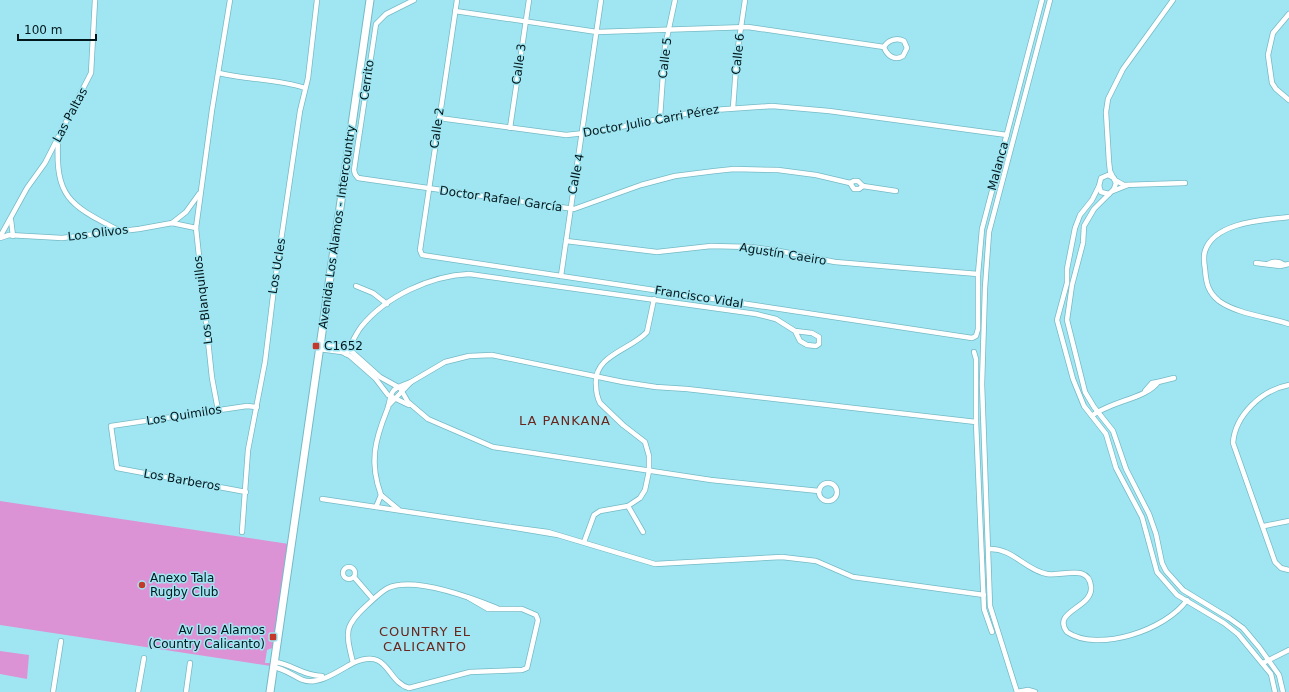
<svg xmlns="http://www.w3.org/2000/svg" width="1289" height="692" viewBox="0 0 1289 692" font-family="'DejaVu Sans',sans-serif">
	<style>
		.green { fill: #dc93d6 }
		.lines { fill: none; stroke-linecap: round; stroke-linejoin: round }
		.street-casing { stroke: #74bac6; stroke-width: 6 }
		.secondary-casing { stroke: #74bac6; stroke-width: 9 }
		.street { stroke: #fff; stroke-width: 4.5 }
		.secondary { stroke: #fff; stroke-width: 7 }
		.poi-dot { fill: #c5392b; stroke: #a0e6f2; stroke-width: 1.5 }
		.labels { text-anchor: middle; stroke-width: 3; stroke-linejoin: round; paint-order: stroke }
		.street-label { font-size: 12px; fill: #00171b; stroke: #a0e6f2 }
		.poi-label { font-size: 12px; fill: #00171b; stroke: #a0e6f2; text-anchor: start }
		.neighbourhood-label { font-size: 13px; letter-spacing: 1px; fill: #6a261d; stroke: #a0e6f2 }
	</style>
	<rect width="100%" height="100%" fill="#a0e6f2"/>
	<!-- green -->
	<g class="green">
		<path d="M0 501 289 544 275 647 267 650 265 663H272L271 666 0 625Z"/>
		<path d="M0 651 29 655 27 679 0 674Z"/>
	</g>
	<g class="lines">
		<defs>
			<g id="street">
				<path d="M414 0 386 14 376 24 354 170 355 174 358 178 574 209 641 185 675 176 715 171 734 169 778 170 816 175 850 183"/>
				<path d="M457 0 420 250 422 255 972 338 976 336 978 329V274L982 229 1042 0"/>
				<path d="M455 11 597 32 748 27 884 47C887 56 895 61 903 56L907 48 904 41C897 37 888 40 884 47"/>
				<path d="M1289 14 1273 33 1268 55 1272 83 1276 89 1289 100"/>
				<path d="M219 73C248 80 278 79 305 88"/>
				<path d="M733 108 737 54 745 0"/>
				<path d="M660 117 665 47 675 0"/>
				<path d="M439 118 566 135 595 132 699 111 772 106 829 111 1007 135"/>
				<path d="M510 128 529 0"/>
				<path d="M58 140C55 198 70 205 118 230"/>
				<path d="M1114 178 1108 175 1101 178 1099 186 1101 192 1109 194 1114 189 1116 183 1110 171 1109 162 1106 112 1108 99 1123 69 1173 0"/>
				<path d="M1115 180 1124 185 1185 183"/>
				<path d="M854 181H858L863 186 859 189H854L850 183Z"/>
				<path d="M863 186 896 191"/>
				<path d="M1099 186 1092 200 1080 215 1075 228 1067 269V283L1057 320 1073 379 1084 406 1106 434 1116 468 1142 517 1157 572 1177 595 1224 623 1238 634 1271 674 1275 692"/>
				<path d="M1113 191 1128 185"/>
				<path d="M1109 194 1094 209 1084 226 1083 243 1072 285 1067 320 1085 392 1094 407 1113 431 1126 469 1149 514 1156 534 1162 563 1166 571 1183 590 1229 618 1243 628 1259 647 1279 675 1283 692"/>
				<path d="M1289 217C1264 220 1214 222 1205 251 1203 257 1204 263 1205 269 1206 283 1208 292 1219 301 1237 314 1268 317 1289 324"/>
				<path d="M11 220 13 236"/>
				<path d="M172 223 186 212 199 194"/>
				<path d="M0 237 27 188 45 163 91 73 95 0"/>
				<path d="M0 238 9 235 62 238 139 229 172 223 196 228"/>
				<path d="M566 241 657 252 711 246 751 247 774 250 835 262 978 274"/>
				<path d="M1256 263 1280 266 1289 264"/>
				<path d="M1268 264C1273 261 1279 261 1283 264"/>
				<path d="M561 276 601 0"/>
				<path d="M356 286 373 293 387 304"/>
				<path d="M320 343 343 347 351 351 380 377 400 388 408 402 428 419 493 447 711 480 819 491"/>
				<path d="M319 349 342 352 350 356 375 378 388 395 409 405"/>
				<path d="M974 352 976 359V422"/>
				<path d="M346 354C351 345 355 335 361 327 386 296 430 276 469 274L756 314 776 319 795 331 800 341 807 345 816 346 819 344V337L812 333 795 331"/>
				<path d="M411 382 445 362 469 356 492 355 623 382 656 387 687 389 976 422 984 609 992 632"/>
				<path d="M1158 382 1174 378"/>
				<path d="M1289 385C1262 390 1235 415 1233 443L1275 562 1281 568 1289 570"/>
				<path d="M218 410 212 378 196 228 212 110 230 0"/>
				<path d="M1092 416C1108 402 1148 398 1158 382L1152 383 1145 391"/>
				<circle cx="828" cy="492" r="9"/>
				<path d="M246 492 117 468 111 426 247 406 257 407"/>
				<path d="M381 495C369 462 375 440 387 410 390 404 389 395 394 390 399 386 406 384 411 382L388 406"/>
				<path d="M322 499 510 527"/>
				<path d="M628 506 643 532"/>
				<path d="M376 507 381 495 398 509"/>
				<path d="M1264 526 1289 521"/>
				<path d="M242 532 248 450 265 362 274 288 300 111 308 78 317 0"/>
				<path d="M558 535 510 527 548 532 655 564 782 557 816 561 853 577 984 595"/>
				<path d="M584 542 594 515 600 511 628 506 640 498 645 490 649 471V456L645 442 623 425 600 403C597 397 596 392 596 385 593 355 631 350 647 332L654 299"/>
				<path d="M989 549C1013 548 1025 570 1047 574 1061 577 1089 563 1091 587 1093 608 1051 611 1067 632 1098 653 1166 630 1187 600"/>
				<circle cx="349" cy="573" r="6"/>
				<path d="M354 577 373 599"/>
				<path d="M275 662C292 664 303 676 322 676"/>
				<path d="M353 663C390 647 385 681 409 688L470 672 522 670 527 668 538 620 536 615 522 609H488L469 598"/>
				<path d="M1263 663 1289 650"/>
				<path d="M274 667C285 669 293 676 303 680 318 686 340 670 353 663 346 633 343 627 366 606 373 600 380 592 388 588 414 576 472 598 497 608"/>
				<path d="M53 692 61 641"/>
				<path d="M138 692 144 658"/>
				<path d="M186 692 190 663"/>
				<path d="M1017 692 990 606 982 384 985 288 989 232 1050 0"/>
				<path d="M1017 692 1028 690 1035 692"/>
			</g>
			<path id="secondary" d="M270 692 370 0"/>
		</defs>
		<!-- street casing -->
		<use href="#street" class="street-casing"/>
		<!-- secondary casing -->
		<use href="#secondary" class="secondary-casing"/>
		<!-- street -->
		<use href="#street" class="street"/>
		<!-- secondary -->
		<use href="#secondary" class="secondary"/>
	</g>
	<!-- markers -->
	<g class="poi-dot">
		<rect x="312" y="342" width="8" height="8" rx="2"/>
		<circle cx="142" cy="585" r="4"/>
		<rect x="269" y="633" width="8" height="8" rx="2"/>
	</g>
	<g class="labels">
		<!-- street labels -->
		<g class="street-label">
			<text transform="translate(738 54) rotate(-84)" y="4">Calle 6</text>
			<text transform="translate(665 58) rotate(-83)" y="4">Calle 5</text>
			<text transform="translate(519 64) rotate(-82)" y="4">Calle 3</text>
			<text transform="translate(367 80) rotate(-82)" y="4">Cerrito</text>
			<text transform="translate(70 115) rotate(-62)" y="4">Las Paltas</text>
			<text transform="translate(651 121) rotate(-10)" y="4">Doctor Julio Carri Pérez</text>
			<text transform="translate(437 128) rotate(-82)" y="4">Calle 2</text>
			<text transform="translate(998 166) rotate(-75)" y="4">Malanca</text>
			<text transform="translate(576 174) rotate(-79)" y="4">Calle 4</text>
			<text transform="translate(501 199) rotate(8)" y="4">Doctor Rafael García</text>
			<text transform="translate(337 227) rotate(-82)" y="4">Avenida Los Álamos - Intercountry</text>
			<text transform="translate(98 233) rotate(-7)" y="4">Los Olivos</text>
			<text transform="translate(783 254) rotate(9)" y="4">Agustín Caeiro</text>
			<text transform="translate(277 266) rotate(-81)" y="4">Los Ucles</text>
			<text transform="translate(699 297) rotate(9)" y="4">Francisco Vidal</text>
			<text transform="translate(203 300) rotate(-97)" y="4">Los Blanquillos</text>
			<text transform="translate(184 415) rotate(-9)" y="4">Los Quimilos</text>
			<text transform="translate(182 480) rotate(10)" y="4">Los Barberos</text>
		</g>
		<!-- poi labels -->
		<g class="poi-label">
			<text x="324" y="350">C1652</text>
			<text x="150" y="582">Anexo Tala<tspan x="150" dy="14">Rugby Club</tspan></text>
			<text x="265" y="634" text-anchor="end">Av Los Alamos<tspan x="265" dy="14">(Country Calicanto)</tspan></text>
		</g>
		<!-- neighbourhood labels -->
		<g class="neighbourhood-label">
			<text x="565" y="425">LA PANKANA</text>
			<text x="425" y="636">COUNTRY EL<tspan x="425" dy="15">CALICANTO</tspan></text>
		</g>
	</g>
	<!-- scale -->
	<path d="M18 34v6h78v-6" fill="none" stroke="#00171b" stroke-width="2"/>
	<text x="24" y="34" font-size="12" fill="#00171b" stroke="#a0e6f2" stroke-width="3" paint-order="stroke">100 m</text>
</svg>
